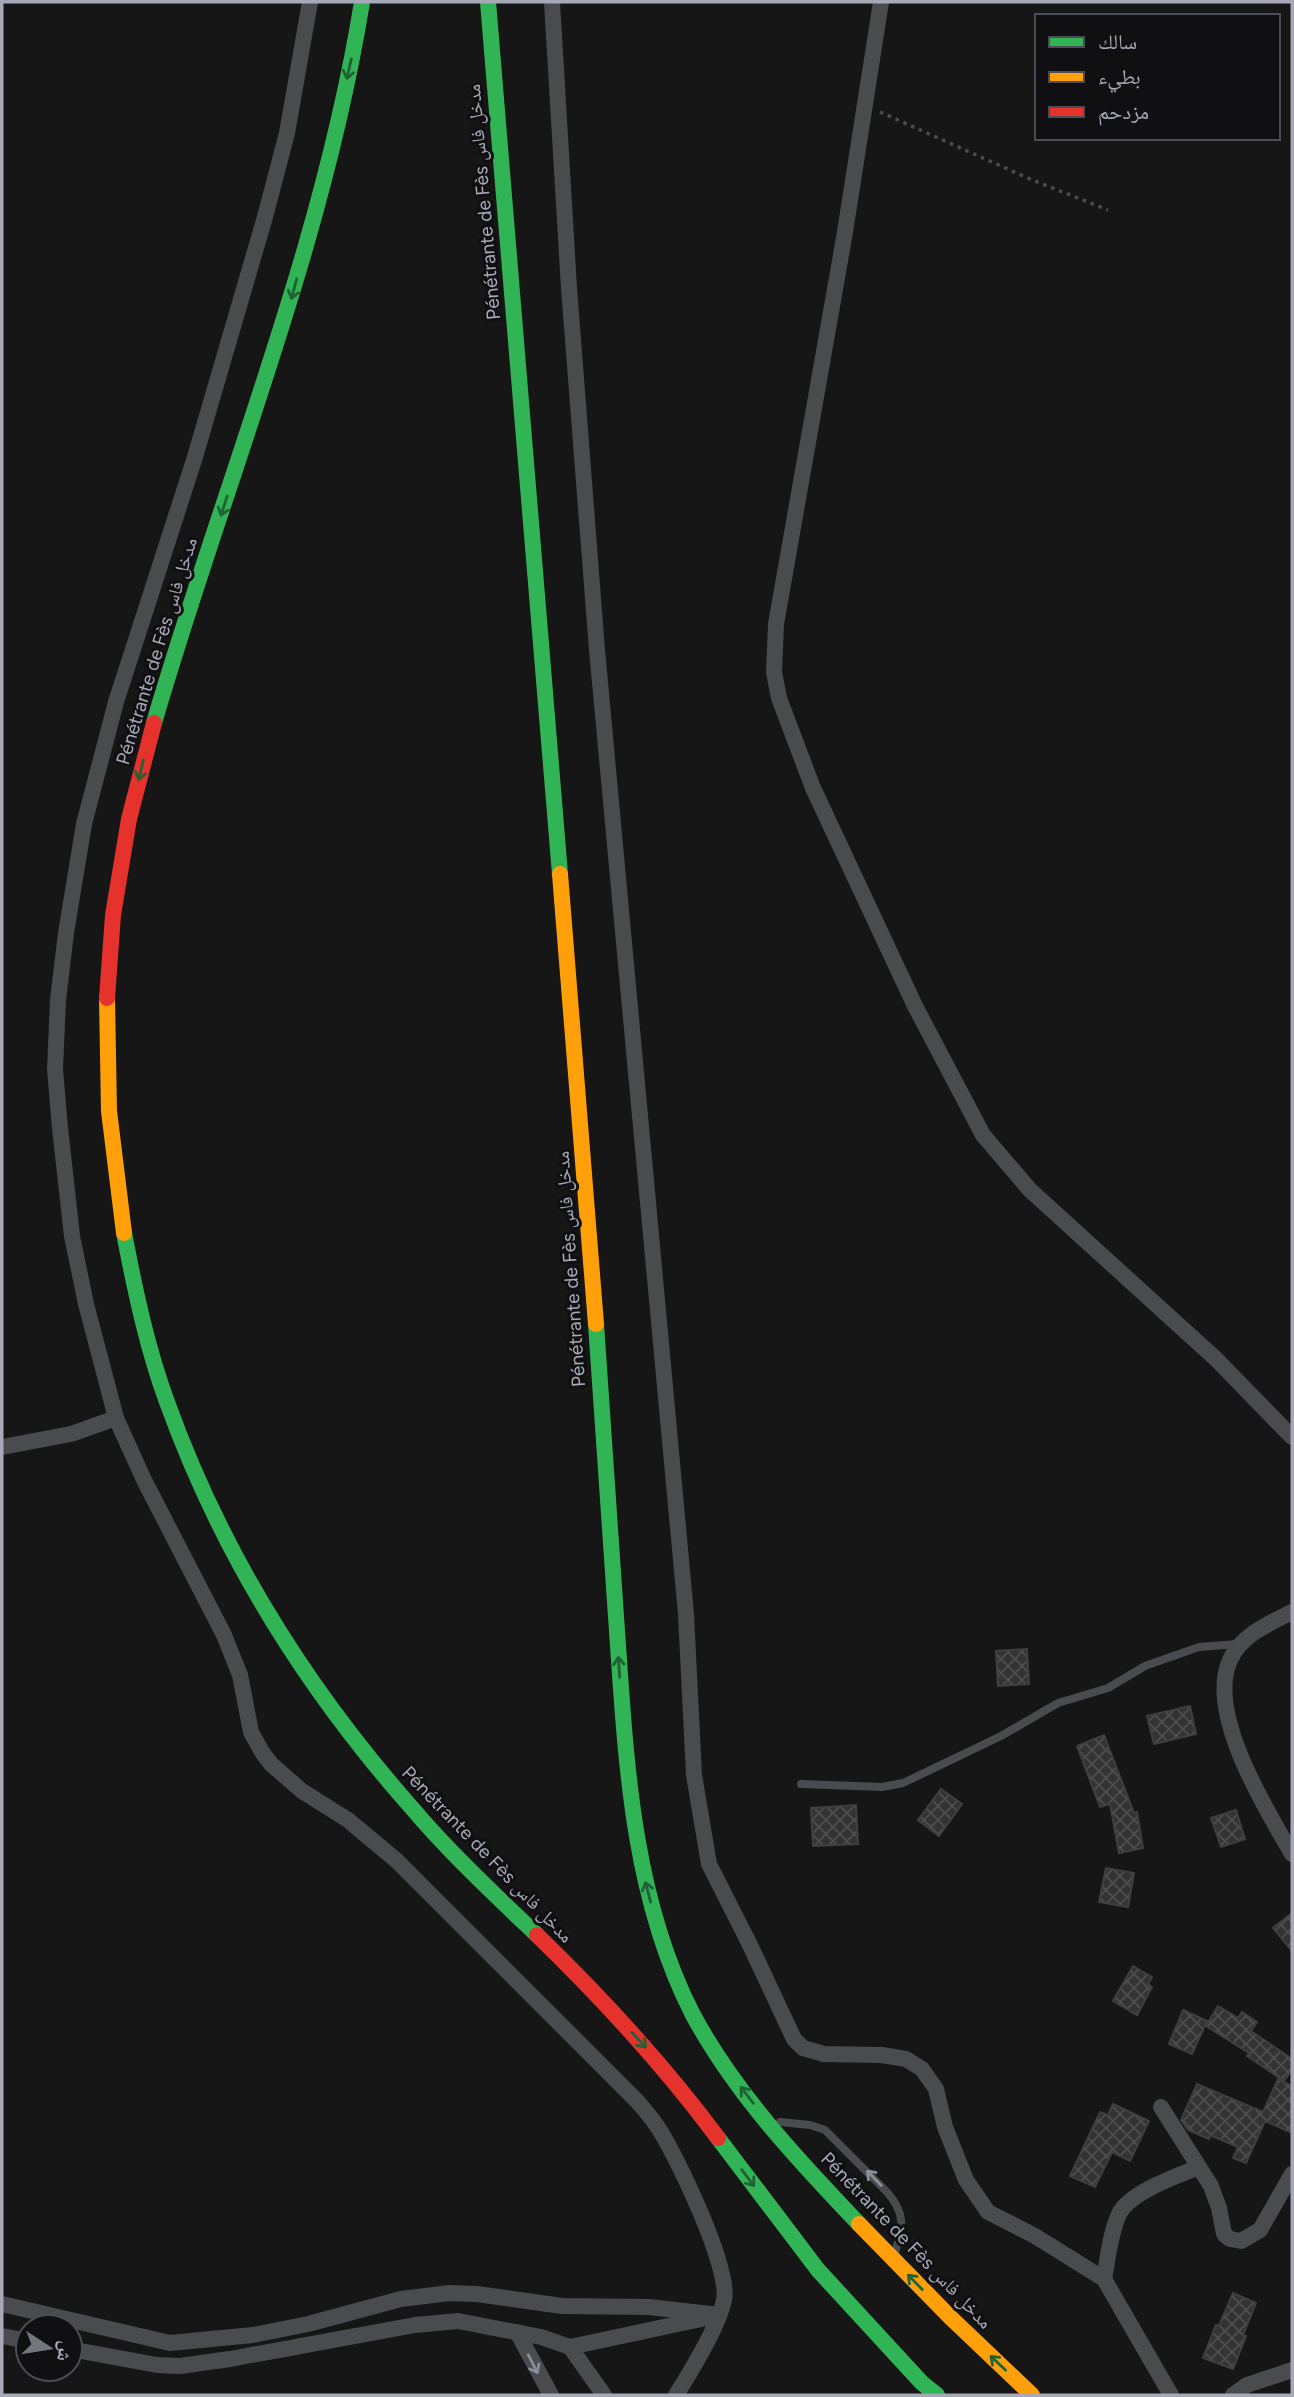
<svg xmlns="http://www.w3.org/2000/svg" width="1294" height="2397" viewBox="0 0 1294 2397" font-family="Figtree,'Noto Naskh Arabic',sans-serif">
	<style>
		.building { fill: url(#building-cross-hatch); stroke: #3f3f42; stroke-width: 2 }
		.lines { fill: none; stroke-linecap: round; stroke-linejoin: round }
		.path { stroke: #4c4c51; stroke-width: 3.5; stroke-dasharray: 3.5 5; stroke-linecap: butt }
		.lane { stroke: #4a4b4f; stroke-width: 8 }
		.street { stroke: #4a4b4f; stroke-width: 16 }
		.fast { stroke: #30b455; stroke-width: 16 }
		.slow { stroke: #ff9f0a; stroke-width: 16 }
		.jam { stroke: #e5322d; stroke-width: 16 }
		.oneway { stroke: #206234 }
		.oneway2 { stroke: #8b8d98 }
		.labels { text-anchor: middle; stroke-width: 6; stroke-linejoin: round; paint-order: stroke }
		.street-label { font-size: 19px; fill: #a7a9b8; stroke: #101012 }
	</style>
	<defs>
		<pattern id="building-cross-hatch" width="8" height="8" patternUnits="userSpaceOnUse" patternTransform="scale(1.75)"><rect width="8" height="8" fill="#333334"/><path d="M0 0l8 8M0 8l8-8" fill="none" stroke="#4e4e4f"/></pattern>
	</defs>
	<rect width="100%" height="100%" fill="#161616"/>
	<!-- building -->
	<g class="building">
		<path d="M1027 1649 1029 1684 998 1686 996 1651Z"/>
		<path d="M1190 1706 1196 1734 1154 1744 1147 1716Z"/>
		<path d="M1104 1735 1134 1813 1137 1812 1143 1848 1119 1853 1110 1804 1100 1807 1077 1746Z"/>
		<path d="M941 1789 962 1804 939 1836 918 1820Z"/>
		<path d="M856 1805 858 1844 813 1846 811 1808Z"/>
		<path d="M1236 1810 1245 1839 1221 1847 1211 1818Z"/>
		<path d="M1106 1868 1134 1873 1128 1907 1099 1902Z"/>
		<path d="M1292 1913V1951L1273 1928Z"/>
		<path d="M1133 1966 1152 1977 1148 1984 1152 1987 1137 2015 1113 2001Z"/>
		<path d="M1218 2006 1238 2018 1242 2012 1257 2022 1251 2031 1292 2059V2070L1284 2081 1247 2056 1249 2053 1206 2026Z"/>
		<path d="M1183 2010 1207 2021 1192 2054 1169 2044Z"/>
		<path d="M1278 2079 1292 2086V2133L1265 2121 1246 2163 1233 2158 1238 2147 1210 2135 1209 2139 1188 2130 1181 2120 1197 2084 1263 2112Z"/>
		<path d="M1113 2104 1149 2121 1130 2161 1112 2152 1095 2187 1070 2176 1100 2112 1108 2115Z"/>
		<path d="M1233 2293 1256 2303 1243 2335 1246 2336 1233 2369 1203 2358 1216 2325 1219 2326Z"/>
	</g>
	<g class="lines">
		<!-- path -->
		<path class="path" d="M880 112 1030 179 1108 210"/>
		<!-- lane -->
		<g class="lane">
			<path d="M801 1784 882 1787 903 1783 1001 1736 1058 1703 1108 1688 1145 1666 1199 1647 1238 1644"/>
			<path d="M780 2122 810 2125 825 2130 887 2192C906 2214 903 2226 895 2253"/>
		</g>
		<!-- street -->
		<g class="street">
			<path d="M310 2 287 133 265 217 195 457 116 702 84 824 66 933 58 1000 55 1069 60 1128 72 1236 86 1304 116 1418 144 1480 224 1635 240 1675 251 1732 262 1752 271 1764 302 1791 348 1820 396 1860 637 2101C644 2109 651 2117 657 2126 676 2154 731 2269 724 2300 719 2325 690 2373 676 2395"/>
			<path d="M552 2 569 288 597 650 686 1614 694 1775 709 1864 750 1945 794 2039 803 2048 824 2054 882 2055 906 2059 922 2069 936 2089 945 2127 966 2180 988 2212 1035 2236 1104 2279 1171 2395"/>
			<path d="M881 2 844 238 776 624 774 672 779 698 813 788 915 1006 983 1135 1030 1190 1216 1359 1292 1437"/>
			<path d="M2 1447 71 1434 116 1418"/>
			<path d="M1292 1612C1270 1623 1241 1635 1230 1660 1206 1713 1266 1809 1292 1854"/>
			<path d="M1161 2107 1211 2186 1219 2208 1224 2234 1230 2239 1241 2241 1260 2230 1292 2174"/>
			<path d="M1104 2279C1108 2258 1110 2234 1119 2214 1130 2192 1177 2176 1199 2167"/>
			<path d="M2 2304 170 2343 253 2335 308 2324 401 2299 449 2293 477 2294 562 2306 649 2307 719 2315"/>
			<path d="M517 2332 551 2395"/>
			<path d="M2 2336 28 2341"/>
			<path d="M570 2347 604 2395"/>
			<path d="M70 2349 157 2365 180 2366 230 2359 415 2325 458 2321 541 2337 570 2347 706 2318"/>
			<path d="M1233 2395 1247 2385 1292 2370"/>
		</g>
		<!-- fast -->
		<g class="fast">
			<path d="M488 2 560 874"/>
			<path d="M154 723C224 483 322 250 362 2"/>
			<path d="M124 1233C135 1290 147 1348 167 1402 221 1552 306 1688 411 1807 450 1853 494 1894 537 1935"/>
			<path d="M596 1324C603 1426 610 1529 617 1631 626 1761 632 1895 692 2013 734 2092 798 2160 859 2224"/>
			<path d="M718 2138 818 2270 922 2383 937 2395"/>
		</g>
		<!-- slow -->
		<g class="slow">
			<path d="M560 874 596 1324"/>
			<path d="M107 998 109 1111 124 1233"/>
			<path d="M859 2224 950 2317 1032 2395"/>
		</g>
		<!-- jam -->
		<g class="jam">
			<path d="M107 998 113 915 129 819 154 723"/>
			<path d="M537 1935C603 1999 663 2064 718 2138"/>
		</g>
	</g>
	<!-- one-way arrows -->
	<defs><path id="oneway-shaft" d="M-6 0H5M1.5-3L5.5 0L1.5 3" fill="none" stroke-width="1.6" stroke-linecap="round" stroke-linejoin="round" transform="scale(1.75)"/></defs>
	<g class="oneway">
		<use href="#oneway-shaft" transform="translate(349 69) rotate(103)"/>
		<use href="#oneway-shaft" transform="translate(294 289) rotate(105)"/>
		<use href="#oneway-shaft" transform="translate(224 506) rotate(108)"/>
		<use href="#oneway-shaft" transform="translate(141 770) rotate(103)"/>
		<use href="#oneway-shaft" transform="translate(619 1667) rotate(-94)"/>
		<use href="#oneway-shaft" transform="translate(648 1892) rotate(-105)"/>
		<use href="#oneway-shaft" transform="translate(639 2040) rotate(47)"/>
		<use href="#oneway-shaft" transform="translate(747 2095) rotate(-128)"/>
		<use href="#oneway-shaft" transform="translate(748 2178) rotate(53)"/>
		<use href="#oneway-shaft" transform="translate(915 2282) rotate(-134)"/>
		<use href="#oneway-shaft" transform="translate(998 2363) rotate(-137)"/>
	</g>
	<g class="oneway2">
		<use href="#oneway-shaft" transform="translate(874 2178) rotate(-134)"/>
		<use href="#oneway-shaft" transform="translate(533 2364) rotate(63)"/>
	</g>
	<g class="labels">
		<!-- street labels -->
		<g class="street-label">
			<text transform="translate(483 202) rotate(-95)" y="7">Pénétrante de Fès مدخل فاس</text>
			<text transform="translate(156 651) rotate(-73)" y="7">Pénétrante de Fès مدخل فاس</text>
			<text transform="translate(570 1269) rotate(-94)" y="7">Pénétrante de Fès مدخل فاس</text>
			<text transform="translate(488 1854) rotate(46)" y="7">Pénétrante de Fès مدخل فاس</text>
			<text transform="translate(907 2240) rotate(46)" y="7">Pénétrante de Fès مدخل فاس</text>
		</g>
	</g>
	<!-- border -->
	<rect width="1294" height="2397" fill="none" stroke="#a7a9b8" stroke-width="7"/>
	<!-- legend -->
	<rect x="1035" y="14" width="245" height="126" fill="#101012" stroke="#4c4d54" stroke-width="2"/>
	<rect x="1049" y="37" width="35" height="10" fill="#30b455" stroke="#4c4d54" stroke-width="2"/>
	<text x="1098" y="49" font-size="21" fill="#a7a9b8">سالك</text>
	<rect x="1049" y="72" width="35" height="10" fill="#ff9f0a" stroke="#4c4d54" stroke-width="2"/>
	<text x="1098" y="84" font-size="21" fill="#a7a9b8">بطيء</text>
	<rect x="1049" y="107" width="35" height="10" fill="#e5322d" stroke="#4c4d54" stroke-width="2"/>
	<text x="1098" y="119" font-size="21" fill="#a7a9b8">مزدحم</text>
	<!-- north arrow -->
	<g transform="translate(49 2348) rotate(102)"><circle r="33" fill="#101012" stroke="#4c4d54" stroke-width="2"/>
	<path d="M0-5L12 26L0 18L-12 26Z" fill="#74767f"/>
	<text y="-10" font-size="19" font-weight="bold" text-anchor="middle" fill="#a7a9b8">ش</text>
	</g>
</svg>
